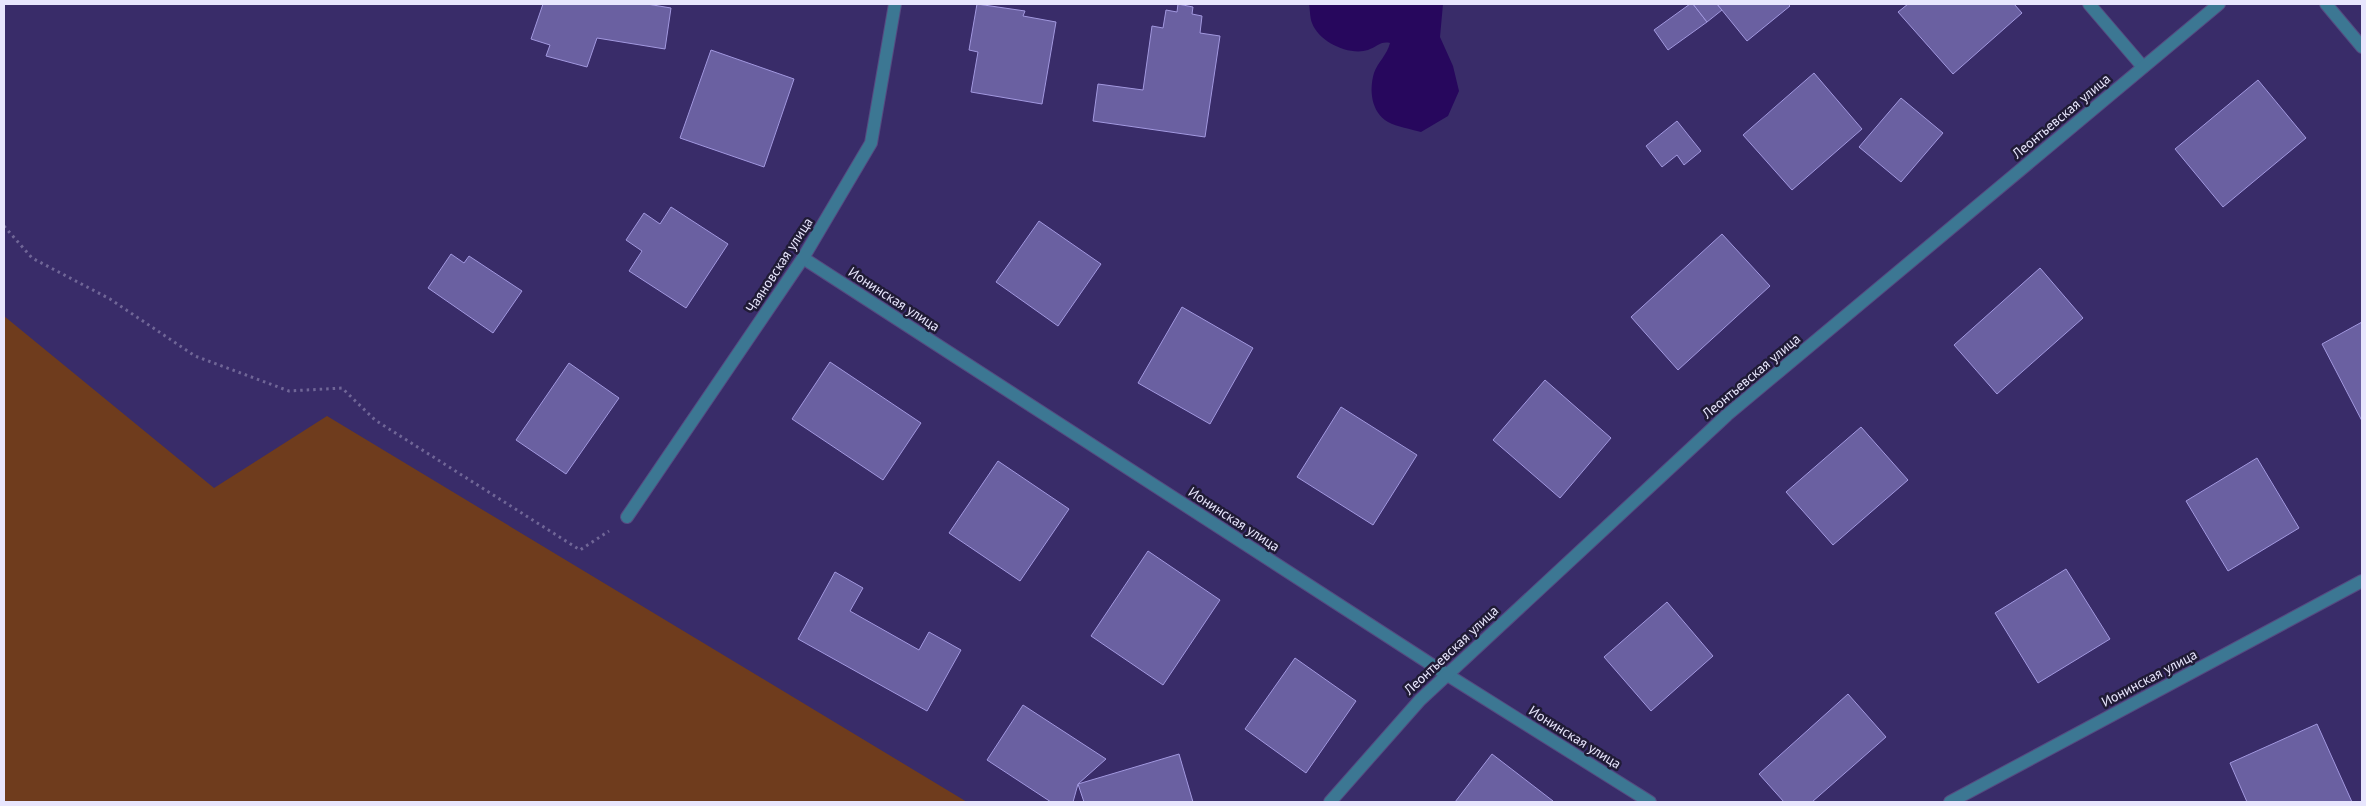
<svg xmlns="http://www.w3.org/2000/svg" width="2366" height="806" viewBox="0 0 2366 806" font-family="'PT Sans',sans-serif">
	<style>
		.green { fill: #6f3c1d }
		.water { fill: #27075d }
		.building { fill: #6a60a1; stroke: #a298df }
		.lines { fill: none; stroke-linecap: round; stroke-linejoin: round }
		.service-casing { stroke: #554a81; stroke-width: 14 }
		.path { stroke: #706697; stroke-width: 3; stroke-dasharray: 2.5 4; stroke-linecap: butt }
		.service { stroke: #3c7793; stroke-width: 12 }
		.labels { text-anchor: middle; stroke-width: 5; stroke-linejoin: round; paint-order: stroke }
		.street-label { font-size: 14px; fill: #e8e6fd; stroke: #201b36 }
	</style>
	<rect width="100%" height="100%" fill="#392c69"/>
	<!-- green -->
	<path class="green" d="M4 316 214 488 327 416 967 802H4Z"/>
	<!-- water -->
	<path class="water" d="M1309 4H1443L1440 37 1453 66 1459 91 1448 116 1421 132C1411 129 1397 127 1388 122 1371 112 1369 90 1374 73 1378 62 1387 55 1390 43 1380 41 1377 47 1368 50 1349 56 1319 42 1312 23 1310 18 1310 10 1309 4Z"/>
	<!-- building -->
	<g class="building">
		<path d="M543 4H647L671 8 665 49 597 38 587 67 546 56 550 45 531 39Z"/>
		<path d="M977 4 1025 11 1023 16 1056 22 1042 104 971 92 978 52 969 50Z"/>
		<path d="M1178 4 1193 7 1192 14 1202 16 1200 33 1220 36 1205 137 1093 121 1098 84 1143 90 1152 26 1163 28 1166 10 1177 12Z"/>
		<path d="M1690 4H1693L1707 22 1668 50 1654 30Z"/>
		<path d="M1693 4H1717L1722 10 1707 22Z"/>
		<path d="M1717 4H1788L1790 6 1747 41Z"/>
		<path d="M1908 4H2014L2022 13 1953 74 1898 12Z"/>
		<path d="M711 50 794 79 764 167 680 138Z"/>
		<path d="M1814 73 1862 129 1792 190 1743 135Z"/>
		<path d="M2258 80 2306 138 2223 207 2175 149Z"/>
		<path d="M1901 98 1943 133 1901 182 1859 147Z"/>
		<path d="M1677 121 1701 151 1684 165 1677 155 1662 167 1646 146Z"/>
		<path d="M671 207 728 244 686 308 629 271 642 251 626 240 644 213 660 224Z"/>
		<path d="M1039 221 1101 264 1058 326 996 282Z"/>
		<path d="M1722 234 1770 286 1678 370 1631 317Z"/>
		<path d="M451 254 464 263 469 256 522 291 493 333 428 288Z"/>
		<path d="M2040 268 2083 318 1997 394 1954 345Z"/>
		<path d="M1182 307 1253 348 1210 424 1138 383Z"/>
		<path d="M2362 322V421L2322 344Z"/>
		<path d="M830 362 921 423 883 480 792 419Z"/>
		<path d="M569 363 619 398 566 474 516 440Z"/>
		<path d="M1545 380 1611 438 1560 498 1493 440Z"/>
		<path d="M1341 407 1417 455 1373 525 1297 477Z"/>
		<path d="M1861 427 1908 480 1833 545 1786 492Z"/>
		<path d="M2257 458 2299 528 2228 571 2186 501Z"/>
		<path d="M998 461 1069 509 1020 581 949 533Z"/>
		<path d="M1148 551 1220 600 1163 685 1091 636Z"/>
		<path d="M2066 569 2110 639 2038 683 1995 613Z"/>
		<path d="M835 572 863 588 850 611 919 650 929 632 961 650 927 711 798 639Z"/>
		<path d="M1667 602 1713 656 1651 711 1604 657Z"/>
		<path d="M1295 658 1356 701 1306 773 1245 729Z"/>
		<path d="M1848 694 1886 737 1812 802H1784L1759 774Z"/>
		<path d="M1023 705 1106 759 1078 784 1073 802H1051L987 760Z"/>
		<path d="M2317 724 2352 802H2247L2230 763Z"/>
		<path d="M1179 754 1193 802H1084L1078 784Z"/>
		<path d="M1492 754 1553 801 1552 802H1455Z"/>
	</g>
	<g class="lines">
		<defs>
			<g id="service">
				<path d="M2089 4 2143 67"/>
				<path d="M2326 4 2362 47"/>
				<path d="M803 258 1446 674 1650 802"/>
				<path d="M627 517 803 258 871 143 895 4"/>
				<path d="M1330 802 1420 700 1727 415 2219 4"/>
				<path d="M1950 802 2362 581"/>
			</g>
		</defs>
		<!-- service casing -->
		<use href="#service" class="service-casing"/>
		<!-- path -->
		<path class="path" d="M4 226 32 258 110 299 195 356 289 391 342 388 375 420 580 550 609 531"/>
		<!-- service -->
		<use href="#service" class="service"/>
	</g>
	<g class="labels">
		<!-- street labels -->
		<g class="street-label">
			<text transform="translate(2061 116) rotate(-40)" y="5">Леонтьевская улица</text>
			<text transform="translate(779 265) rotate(-57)" y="5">Чаяновская улица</text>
			<text transform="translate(894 299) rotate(33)" y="5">Ионинская улица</text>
			<text transform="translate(1751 376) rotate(-40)" y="5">Леонтьевская улица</text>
			<text transform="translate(1234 519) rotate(33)" y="5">Ионинская улица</text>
			<text transform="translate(1451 650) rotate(-43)" y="5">Леонтьевская улица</text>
			<text transform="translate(2149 678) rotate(-28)" y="5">Ионинская улица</text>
			<text transform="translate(1575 737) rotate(32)" y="5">Ионинская улица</text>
		</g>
	</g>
	<!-- border -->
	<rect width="2366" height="806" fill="none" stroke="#e8e6fd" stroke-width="10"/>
</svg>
